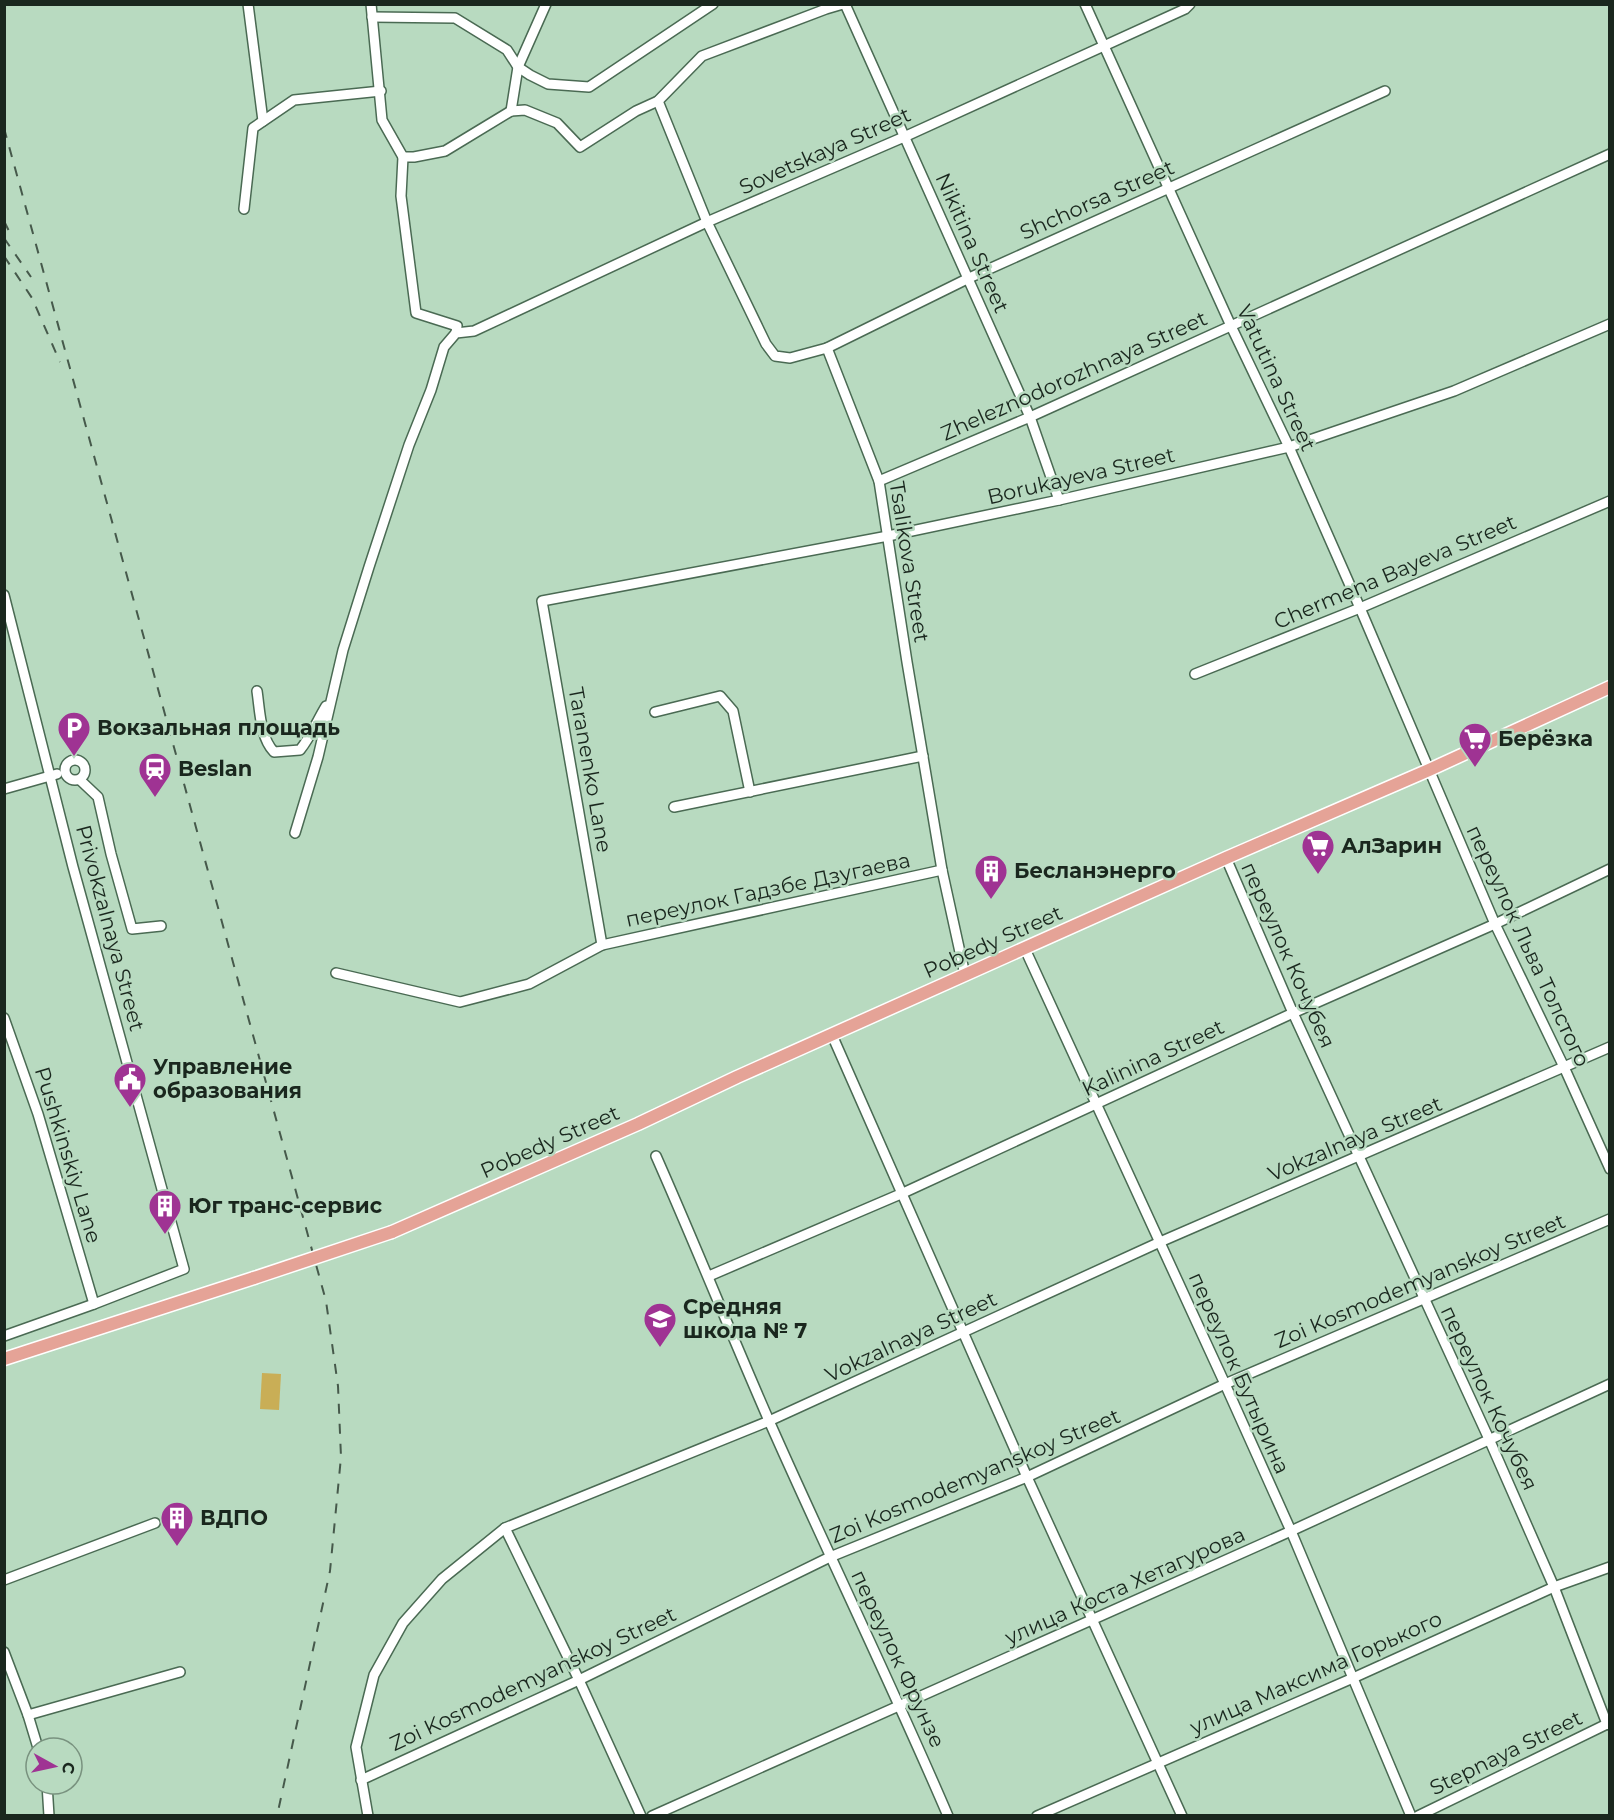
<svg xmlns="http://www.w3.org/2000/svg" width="1614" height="1820" viewBox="0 0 1614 1820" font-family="Montserrat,sans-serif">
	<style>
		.green { fill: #c9ae56 }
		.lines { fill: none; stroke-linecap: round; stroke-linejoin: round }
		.minor-casing { stroke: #4a6a53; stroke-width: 12 }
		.major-casing { stroke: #fff; stroke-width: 15 }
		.minor { stroke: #fff; stroke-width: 9 }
		.major { stroke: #e5a397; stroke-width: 12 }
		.rail { stroke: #46594b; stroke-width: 2; stroke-dasharray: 10 10; stroke-linecap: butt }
		.major-bridge-casing { stroke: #fff; stroke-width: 15; stroke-linecap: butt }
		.major-bridge { stroke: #e5a397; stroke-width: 12 }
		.labels { text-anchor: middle; stroke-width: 5; stroke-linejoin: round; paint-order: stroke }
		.street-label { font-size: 21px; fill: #1a271e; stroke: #b8dac0 }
		.poi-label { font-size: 21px; font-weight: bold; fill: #1a271e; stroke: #b8dac0; text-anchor: start }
	</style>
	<rect width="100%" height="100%" fill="#b8dac0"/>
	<!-- green -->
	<path class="green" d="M262 1373 281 1374 279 1410 260 1409Z"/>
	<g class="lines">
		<defs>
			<g id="minor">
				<path d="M248 4 263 121"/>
				<path d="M371 4 382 120 403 157"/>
				<path d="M845 4 1030 417 1059 500"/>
				<path d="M1085 4 1231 326 1289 447 1360 608 1495 924 1564 1067 1610 1169"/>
				<path d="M372 17 455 18 507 50 518 67 530 75 548 84 589 87 713 4"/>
				<path d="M658 101 707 222 766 344 775 356 790 358 827 348 879 481 907 662 942 870 965 975"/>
				<path d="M511 111 518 67 546 4"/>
				<path d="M244 209 253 128 294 100 381 91"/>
				<path d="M456 333 457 326 416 313 401 196 403 157H414L445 151 511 111 525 110 557 123 580 147 636 111 658 101 702 56 826 9 843 4"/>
				<path d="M827 348 969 278 1385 91"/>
				<path d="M879 481 1030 417 1610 154"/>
				<path d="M4 595 73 867 184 1269 94 1304 4 1336"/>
				<path d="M1195 674 1360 608 1610 501"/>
				<path d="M257 691C260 711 260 737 274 752L300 750C311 736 317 721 326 706"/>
				<path d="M655 712 720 696 733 711 750 792"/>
				<circle cx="75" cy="770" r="10"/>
				<path d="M80 780 98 797 111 854 132 929 161 926"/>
				<path d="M4 789 57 774"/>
				<path d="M674 807 923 756"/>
				<path d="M295 833 318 757 343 650 369 567 409 445 431 390 444 347 456 333 474 331 707 222 904 137 1185 9 1190 4"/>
				<path d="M1226 858 1293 1013 1489 1439 1554 1587 1607 1724 1610 1725"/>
				<path d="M602 945 542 601 888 536 1059 500 1289 447 1454 391 1610 324"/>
				<path d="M1025 949 1225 1384 1291 1531 1411 1816"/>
				<path d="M336 973 460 1002 529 984 602 945 942 870"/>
				<path d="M4 1018 38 1114 94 1304"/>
				<path d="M832 1035 1027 1477 1182 1816"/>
				<path d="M656 1156C695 1244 731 1334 770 1423 828 1554 891 1683 948 1816"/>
				<path d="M709 1276 903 1193 1293 1013 1495 924 1610 869"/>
				<path d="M505 1528 579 1680 641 1816"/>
				<path d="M4 1580 155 1523"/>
				<path d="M4 1652 28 1715 38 1748"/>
				<path d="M28 1715 180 1672"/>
				<path d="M361 1780 579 1680 830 1557 1027 1477 1225 1384 1610 1219"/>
				<path d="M47 1784 49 1816"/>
				<path d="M368 1816 356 1747 374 1675 403 1623 442 1579 505 1528 769 1421 1160 1242 1610 1047"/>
				<path d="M652 1816 1291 1531 1610 1384"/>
				<path d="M1037 1816 1353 1678 1554 1587 1610 1567"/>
				<path d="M1418 1816 1607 1724H1610"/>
			</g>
			<g id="major">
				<path d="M392 1232 638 1124 737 1077 1226 858 1429 770 1610 687"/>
				<path d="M4 1359 254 1278"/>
			</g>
		</defs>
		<!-- minor casing -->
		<use href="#minor" class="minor-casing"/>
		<!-- major casing -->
		<use href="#major" class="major-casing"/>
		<!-- minor -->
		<use href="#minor" class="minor"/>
		<!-- major -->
		<use href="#major" class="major"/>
		<!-- rail -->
		<g class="rail">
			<path d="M4 128 326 1301 338 1386 341 1457 336 1509 330 1571 277 1816"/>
			<path d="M4 221 11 235"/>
			<path d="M4 238 31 277"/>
			<path d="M4 256 32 298 60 362"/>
		</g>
		<defs>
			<path id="major-bridge" d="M254 1278 392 1232"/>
		</defs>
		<!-- major-bridge casing -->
		<use href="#major-bridge" class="major-bridge-casing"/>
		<!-- major-bridge -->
		<use href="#major-bridge" class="major-bridge"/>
	</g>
	<!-- icons -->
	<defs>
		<symbol id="parking-pin" viewBox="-11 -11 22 30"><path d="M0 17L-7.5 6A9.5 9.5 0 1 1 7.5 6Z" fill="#9f3393" stroke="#b8dac0"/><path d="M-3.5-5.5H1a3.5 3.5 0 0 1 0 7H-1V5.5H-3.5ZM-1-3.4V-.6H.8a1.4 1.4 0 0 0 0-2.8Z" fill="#fff"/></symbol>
		<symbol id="supermarket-pin" viewBox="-11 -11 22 30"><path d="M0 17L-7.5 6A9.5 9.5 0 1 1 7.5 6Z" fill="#9f3393" stroke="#b8dac0"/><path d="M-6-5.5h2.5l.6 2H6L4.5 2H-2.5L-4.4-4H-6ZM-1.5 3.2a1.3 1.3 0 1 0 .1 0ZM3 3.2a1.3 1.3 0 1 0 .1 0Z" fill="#fff"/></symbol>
		<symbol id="station-pin" viewBox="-11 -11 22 30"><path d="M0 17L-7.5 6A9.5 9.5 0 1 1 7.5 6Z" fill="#9f3393" stroke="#b8dac0"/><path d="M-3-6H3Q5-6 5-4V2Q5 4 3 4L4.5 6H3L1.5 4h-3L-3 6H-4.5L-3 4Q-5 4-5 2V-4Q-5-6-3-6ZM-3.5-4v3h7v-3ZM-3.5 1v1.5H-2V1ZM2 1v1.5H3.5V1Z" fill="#fff"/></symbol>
		<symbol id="building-pin" viewBox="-11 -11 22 30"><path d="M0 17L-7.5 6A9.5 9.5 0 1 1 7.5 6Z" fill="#9f3393" stroke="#b8dac0"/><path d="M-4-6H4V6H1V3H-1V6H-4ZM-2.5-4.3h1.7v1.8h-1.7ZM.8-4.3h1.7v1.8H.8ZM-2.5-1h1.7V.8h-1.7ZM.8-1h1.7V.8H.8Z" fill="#fff"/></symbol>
		<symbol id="civic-pin" viewBox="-11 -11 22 30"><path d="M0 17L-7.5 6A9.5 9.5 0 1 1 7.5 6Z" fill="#9f3393" stroke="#b8dac0"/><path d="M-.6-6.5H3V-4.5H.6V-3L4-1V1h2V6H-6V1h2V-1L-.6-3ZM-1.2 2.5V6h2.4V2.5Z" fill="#fff"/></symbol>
		<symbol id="school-pin" viewBox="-11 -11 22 30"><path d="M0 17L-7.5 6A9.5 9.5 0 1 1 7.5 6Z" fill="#9f3393" stroke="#b8dac0"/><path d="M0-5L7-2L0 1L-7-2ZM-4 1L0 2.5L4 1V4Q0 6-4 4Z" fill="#fff"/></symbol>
	</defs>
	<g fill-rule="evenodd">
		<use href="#parking-pin" x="55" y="709" width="38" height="52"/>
		<use href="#supermarket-pin" x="1456" y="720" width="38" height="52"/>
		<use href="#station-pin" x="136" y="750" width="38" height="52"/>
		<use href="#supermarket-pin" x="1299" y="827" width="38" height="52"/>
		<use href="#building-pin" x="972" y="852" width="38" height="52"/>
		<use href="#civic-pin" x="111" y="1060" width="38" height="52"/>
		<use href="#building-pin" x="146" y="1187" width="38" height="52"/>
		<use href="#school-pin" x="641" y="1300" width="38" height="52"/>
		<use href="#building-pin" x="158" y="1499" width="38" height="52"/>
	</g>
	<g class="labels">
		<!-- street labels -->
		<g class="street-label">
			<text transform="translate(825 151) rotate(-24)" y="7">Sovetskaya Street</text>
			<text transform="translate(1097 200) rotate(-24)" y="7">Shchorsa Street</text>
			<text transform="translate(972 243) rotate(66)" y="7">Nikitina Street</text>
			<text transform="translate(1074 376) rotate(-24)" y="7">Zheleznodorozhnaya Street</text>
			<text transform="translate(1276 378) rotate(65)" y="7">Vatutina Street</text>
			<text transform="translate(1081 476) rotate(-13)" y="7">Borukayeva Street</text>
			<text transform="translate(909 562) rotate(81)" y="7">Tsalikova Street</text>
			<text transform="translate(1395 572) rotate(-23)" y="7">Chermena Bayeva Street</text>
			<text transform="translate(590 770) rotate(80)" y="7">Taranenko Lane</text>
			<text transform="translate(768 890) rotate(-12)" y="7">переулок Гадзбе Дзугаева</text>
			<text transform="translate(110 928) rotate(75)" y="7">Privokzalnaya Street</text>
			<text transform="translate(993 942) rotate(-24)" y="7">Pobedy Street</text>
			<text transform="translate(1528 946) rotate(65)" y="7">переулок Льва Толстого</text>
			<text transform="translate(1288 955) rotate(66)" y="7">переулок Кочубея</text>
			<text transform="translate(1153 1058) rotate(-25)" y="7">Kalinina Street</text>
			<text transform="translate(1355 1139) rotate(-23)" y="7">Vokzalnaya Street</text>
			<text transform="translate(550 1142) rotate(-24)" y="7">Pobedy Street</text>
			<text transform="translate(68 1155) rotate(73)" y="7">Pushkinskiy Lane</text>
			<text transform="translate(1420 1281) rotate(-23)" y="7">Zoi Kosmodemyanskoy Street</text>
			<text transform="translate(911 1337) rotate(-25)" y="7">Vokzalnaya Street</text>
			<text transform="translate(1239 1373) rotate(66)" y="7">переулок Бутырина</text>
			<text transform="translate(1489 1398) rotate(65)" y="7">переулок Кочубея</text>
			<text transform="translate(975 1476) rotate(-23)" y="7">Zoi Kosmodemyanskoy Street</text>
			<text transform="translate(1125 1586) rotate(-24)" y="7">улица Коста Хетагурова</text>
			<text transform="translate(898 1659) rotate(65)" y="7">переулок Фрунзе</text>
			<text transform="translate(1316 1673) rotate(-24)" y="7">улица Максима Горького</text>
			<text transform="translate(533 1679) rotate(-25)" y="7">Zoi Kosmodemyanskoy Street</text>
			<text transform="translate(1506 1753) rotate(-26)" y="7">Stepnaya Street</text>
		</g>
		<!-- poi labels -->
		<g class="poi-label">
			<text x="97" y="735">Вокзальная площадь</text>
			<text x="1498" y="746">Берёзка</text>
			<text x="178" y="776">Beslan</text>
			<text x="1341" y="853">АлЗарин</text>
			<text x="1014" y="878">Бесланэнерго</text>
			<text x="153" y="1074">Управление<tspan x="153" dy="24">образования</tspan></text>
			<text x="188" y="1213">Юг транс-сервис</text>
			<text x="683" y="1314">Средняя<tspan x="683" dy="24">школа № 7</tspan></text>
			<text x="200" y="1525">ВДПО</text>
		</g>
	</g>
	<!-- border -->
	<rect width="1614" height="1820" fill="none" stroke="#1a271e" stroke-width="12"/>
	<!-- north arrow -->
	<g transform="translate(54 1766) rotate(98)"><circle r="28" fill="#b8dac0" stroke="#79927f" stroke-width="1.5"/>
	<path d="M0-4.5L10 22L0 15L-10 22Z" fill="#9f3393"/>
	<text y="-9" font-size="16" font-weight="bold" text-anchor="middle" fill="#1a271e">С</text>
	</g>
</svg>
